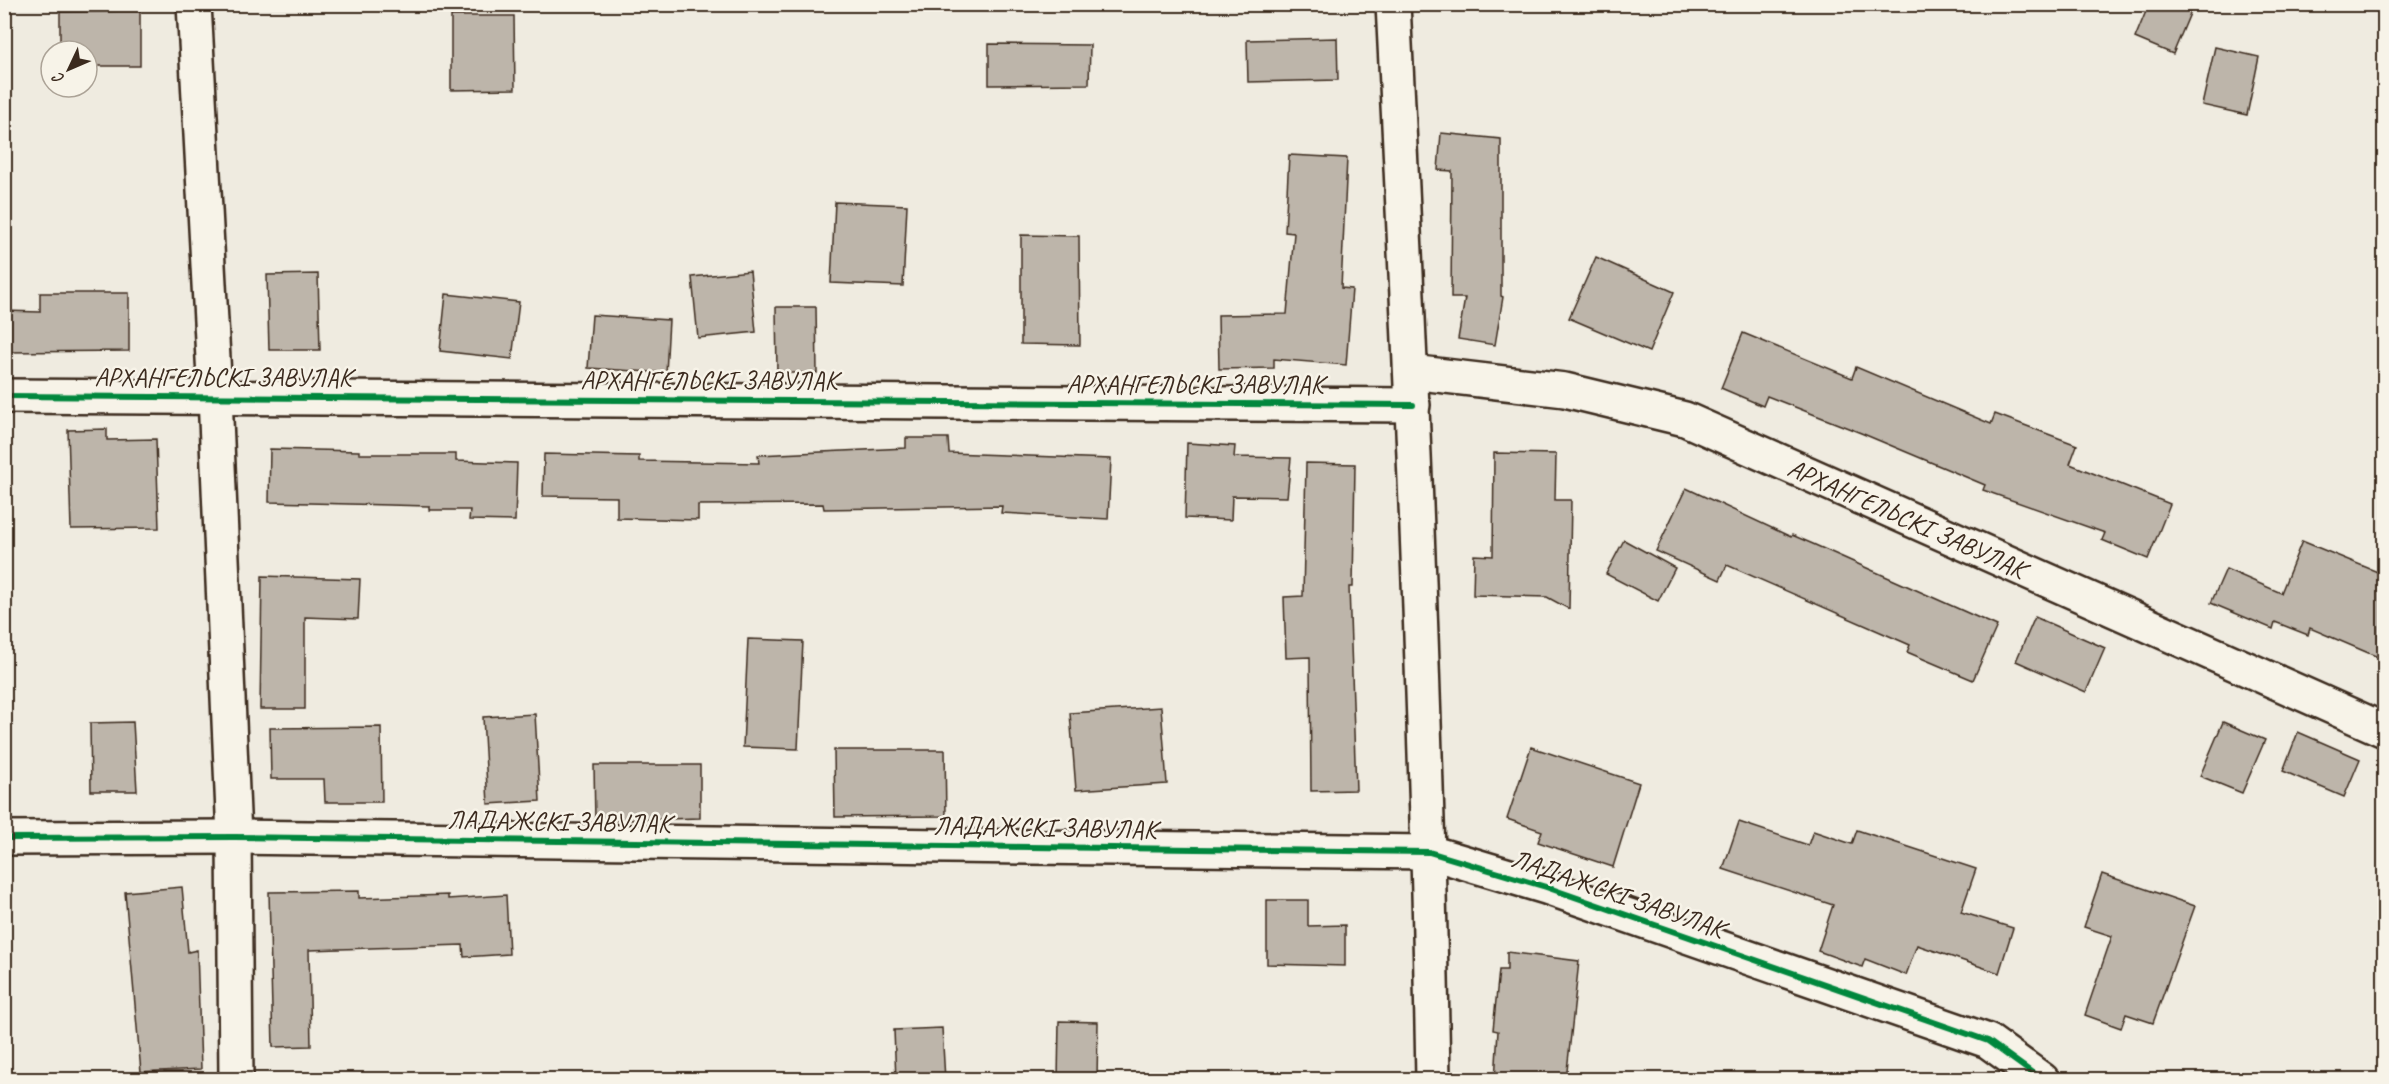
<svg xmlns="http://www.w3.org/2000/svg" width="2389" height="1084" viewBox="0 0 2389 1084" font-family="Caveat,sans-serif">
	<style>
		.building { fill: #bdb5aa; stroke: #3b2a1e; stroke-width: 1.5 }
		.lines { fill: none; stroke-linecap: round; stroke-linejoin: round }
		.minor-casing { stroke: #3b2a1e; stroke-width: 38 }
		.minor { stroke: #f7f3e8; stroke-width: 33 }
		.cycleway-casing { stroke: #f7f3e8; stroke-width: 10 }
		.cycleway { stroke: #00873e; stroke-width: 6 }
		.labels { text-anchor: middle; stroke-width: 5; stroke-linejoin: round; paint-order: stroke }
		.street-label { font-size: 26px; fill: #3b2a1e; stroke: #f7f3e8 }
	</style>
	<rect width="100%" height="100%" fill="#efebe0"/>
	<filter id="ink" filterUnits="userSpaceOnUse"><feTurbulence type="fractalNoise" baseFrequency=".0167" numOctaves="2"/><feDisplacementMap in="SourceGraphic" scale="12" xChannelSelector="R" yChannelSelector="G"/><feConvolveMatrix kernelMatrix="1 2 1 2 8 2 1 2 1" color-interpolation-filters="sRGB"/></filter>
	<g filter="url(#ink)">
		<!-- building -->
		<g class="building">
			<path d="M2149 4H2194L2173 54 2135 38Z"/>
			<path d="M140 11V66H87V51H60V12Z"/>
			<path d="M451 16H514L515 89 451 90Z"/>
			<path d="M1337 38 1338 80 1248 82 1247 40Z"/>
			<path d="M989 44 1090 45 1089 84 989 85Z"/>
			<path d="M2215 47 2259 57 2247 115 2202 105Z"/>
			<path d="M1441 133 1501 139V296L1503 297 1495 345 1458 339 1465 298H1451L1452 171 1438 170Z"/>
			<path d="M1289 155 1347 158 1341 288 1352 289 1346 365 1274 359V368L1219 369 1218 315 1287 314 1294 233 1285 232Z"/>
			<path d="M835 202 907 205 903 286 831 283Z"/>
			<path d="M1021 235 1079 236 1080 345 1021 344Z"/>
			<path d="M1596 257 1674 292 1649 352 1569 318Z"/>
			<path d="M750 271 756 332 698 338 692 277Z"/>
			<path d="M318 274 320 350H269L267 275Z"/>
			<path d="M40 293H129V351L4 352V311L40 312Z"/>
			<path d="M446 294 519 302 512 359 440 351Z"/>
			<path d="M776 307H816L817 373H777Z"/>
			<path d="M592 315 669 320 666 373 588 368Z"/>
			<path d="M1743 333 1852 378 1856 367 1991 424 1995 414 2077 445 2070 464 2170 504 2148 559 2102 540 2105 533 1983 490 1985 485 1861 433 1767 396 1763 406 1721 388Z"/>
			<path d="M107 429V440L156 439 159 528 71 529 68 430Z"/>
			<path d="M906 438H948L949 453 1111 459 1108 519 1001 513 1002 506 824 509 823 504 698 505V520L617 518V497L543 496 544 454 639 456V461L759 463 758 455 906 448Z"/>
			<path d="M1187 443 1235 446 1234 457 1291 458 1287 497 1232 496 1231 520 1185 518Z"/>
			<path d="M270 449 359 451V454H456V461L517 463 515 521 469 520 470 510H429V506L269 502Z"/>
			<path d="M1494 453 1556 454 1555 500H1571L1569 609 1547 597 1473 595 1474 555 1493 556Z"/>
			<path d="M1306 463 1355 464 1353 587H1349L1356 790 1311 791 1310 657 1286 658 1284 597 1303 596Z"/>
			<path d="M1686 488 1791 537 1792 535 1813 544 1997 626 1973 680 1907 652 1910 645 1727 565 1720 580 1656 551Z"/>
			<path d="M1624 540 1675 568 1658 601 1606 574Z"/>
			<path d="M2302 541 2385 575V660L2310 628 2308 635 2275 622 2273 629 2211 603 2226 569 2281 593Z"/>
			<path d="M262 576 360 579 358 619 305 617V709H260Z"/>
			<path d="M2035 617 2105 648 2086 692 2016 661Z"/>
			<path d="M748 639 803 641 798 749 743 747Z"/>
			<path d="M1161 707 1167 784 1076 790 1070 713Z"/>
			<path d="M535 714 540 801 488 804 483 717Z"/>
			<path d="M133 722 137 791H91L90 723Z"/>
			<path d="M2223 722 2265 740 2242 793 2200 776Z"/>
			<path d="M381 727 382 802H325L324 779H271L270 728Z"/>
			<path d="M2298 732 2360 759 2344 797 2283 771Z"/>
			<path d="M1531 747 1639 783 1613 867 1538 842 1542 831 1507 819Z"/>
			<path d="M834 750H945L946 816 835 817Z"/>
			<path d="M594 765H700V818L595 821Z"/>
			<path d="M1739 822 1808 845 1813 831 1852 844 1857 830 1976 869 1961 912 2013 928 1999 973 1917 945 1906 975 1865 959 1862 967 1818 951 1833 905 1723 869Z"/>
			<path d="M2102 874 2195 906 2153 1023 2126 1014 2121 1028 2085 1015 2112 936 2084 927Z"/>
			<path d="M182 887 188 952 197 950 201 1069 141 1072 125 892Z"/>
			<path d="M359 891V898L448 895V899L506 895 509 954 464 957 463 945 309 950 311 1046 273 1047 269 892Z"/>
			<path d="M1267 900H1308V926L1345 925V966L1267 964Z"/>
			<path d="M1507 952 1579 961 1566 1080H1495L1498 1031 1493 1030 1499 970H1507Z"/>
			<path d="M1059 1021 1098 1022 1097 1080H1058Z"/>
			<path d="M942 1028 945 1080H896L894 1030Z"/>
		</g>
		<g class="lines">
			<defs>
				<g id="minor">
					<path d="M194 4 215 396 234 837 236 1080"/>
					<path d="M1393 4C1411 363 1427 721 1433 1080"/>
					<path d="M1411 372 1565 390 1685 419 2384 730"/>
					<path d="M4 396 1413 405"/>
					<path d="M4 838 234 837 1429 852 1546 887 1988 1041 2042 1080"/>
				</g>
			</defs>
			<!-- minor casing -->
			<use href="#minor" class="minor-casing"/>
			<!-- minor -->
			<use href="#minor" class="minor"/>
			<defs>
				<g id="cycleway">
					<path d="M4 396 1413 405"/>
					<path d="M4 838 234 837 1429 852 1546 887 1988 1041 2042 1080"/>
				</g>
			</defs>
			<!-- cycleway casing -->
			<use href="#cycleway" class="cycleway-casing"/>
			<!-- cycleway -->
			<use href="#cycleway" class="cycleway"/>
		</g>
	</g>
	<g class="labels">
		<!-- street labels -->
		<g class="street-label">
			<text x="223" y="386">АРХАНГЕЛЬСКІ ЗАВУЛАК</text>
			<text x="709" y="389">АРХАНГЕЛЬСКІ ЗАВУЛАК</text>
			<text x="1195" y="393">АРХАНГЕЛЬСКІ ЗАВУЛАК</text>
			<text transform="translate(1907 518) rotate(24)" y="9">АРХАНГЕЛЬСКІ ЗАВУЛАК</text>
			<text transform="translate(559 821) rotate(1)" y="9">ЛАДАЖСКІ ЗАВУЛАК</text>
			<text transform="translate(1045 827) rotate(1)" y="9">ЛАДАЖСКІ ЗАВУЛАК</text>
			<text transform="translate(1618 893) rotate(19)" y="9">ЛАДАЖСКІ ЗАВУЛАК</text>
		</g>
	</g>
	<!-- margin -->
	<rect width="2389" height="1084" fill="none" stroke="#f7f3e8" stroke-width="24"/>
	<rect x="12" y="12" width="2365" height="1060" fill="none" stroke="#3b2a1e" stroke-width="2" filter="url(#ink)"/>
	<!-- north arrow -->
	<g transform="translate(69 69) rotate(226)"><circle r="28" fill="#f7f3e8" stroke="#aca397" stroke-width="1.5"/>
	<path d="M0-4.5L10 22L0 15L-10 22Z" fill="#3b2a1e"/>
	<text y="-9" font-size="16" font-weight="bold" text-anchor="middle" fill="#3b2a1e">С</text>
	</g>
</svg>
